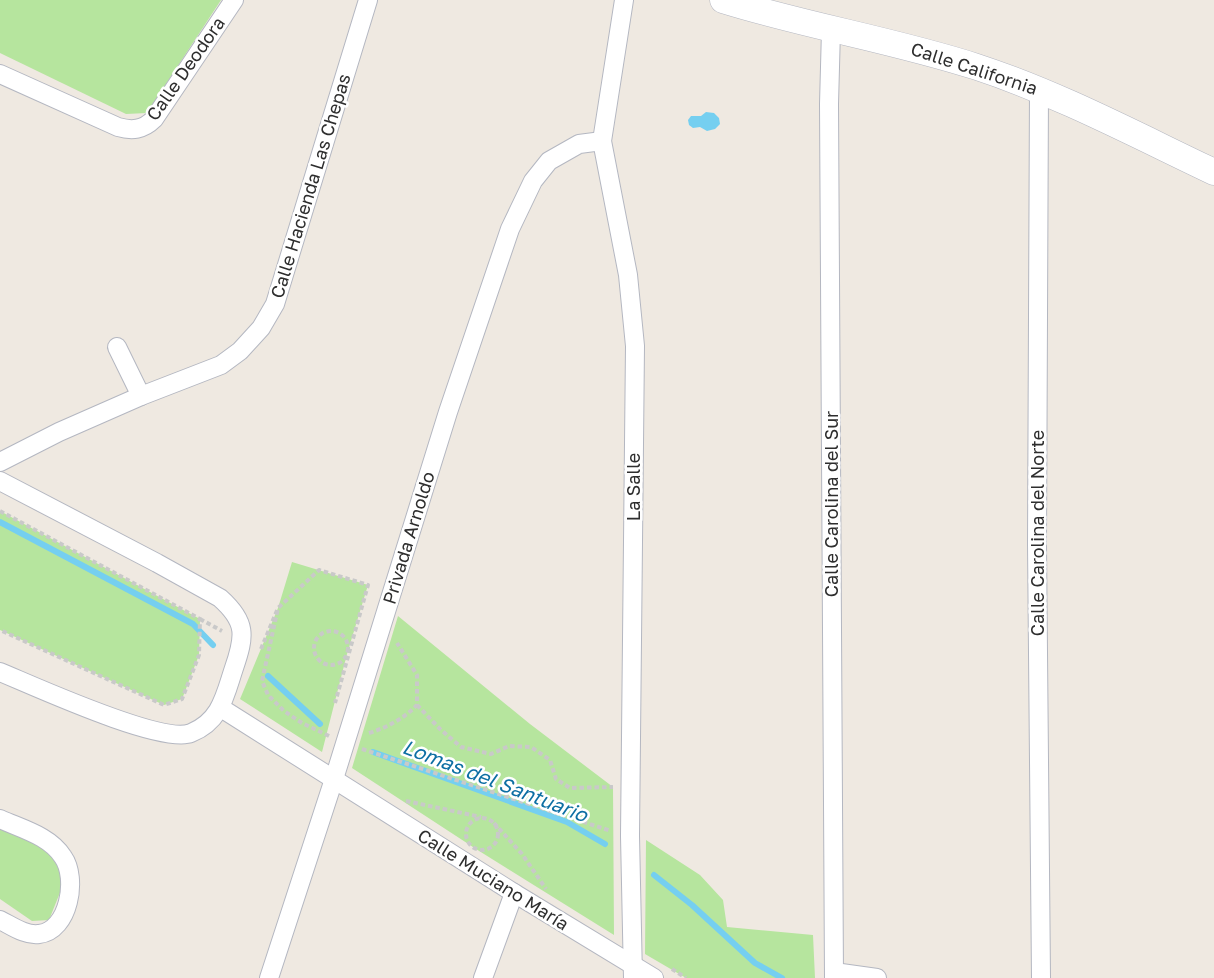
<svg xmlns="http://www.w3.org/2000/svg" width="1214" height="978" viewBox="0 0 1214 978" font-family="'Golos Text',sans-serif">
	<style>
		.green { fill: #b6e59e }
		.water { fill: #75cff0 }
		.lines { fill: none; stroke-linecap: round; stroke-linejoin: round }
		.stream { stroke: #75cff0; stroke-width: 6 }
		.minor-casing { stroke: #b4b7c1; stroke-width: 20 }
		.secondary-casing { stroke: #b4b7c1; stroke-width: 27 }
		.path { stroke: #c9c9c9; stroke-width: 4; stroke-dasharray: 4.5 3; stroke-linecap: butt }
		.minor { stroke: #fff; stroke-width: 18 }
		.secondary { stroke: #fff; stroke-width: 26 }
		.labels { text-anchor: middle; stroke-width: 5; stroke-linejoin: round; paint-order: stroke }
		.street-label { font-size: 18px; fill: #2e2e2e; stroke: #fff }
		.water-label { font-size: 20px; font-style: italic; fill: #0d6fa3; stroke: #fff }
	</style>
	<rect width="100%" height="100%" fill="#efe9e1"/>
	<!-- green -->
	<g class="green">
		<path d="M0 0H221L147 113 126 114 0 53Z"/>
		<path d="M0 511 200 619 199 655 182 699 164 705 0 630Z"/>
		<path d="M292 562 368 585 347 654 322 752 240 699 278 608Z"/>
		<path d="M398 616 530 724 613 787 614 935 476 849 352 768Z"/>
		<path d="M0 824 48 846 63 868V885L49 920 32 921 0 899Z"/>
		<path d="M646 840 700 875 723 900 727 927 813 935 815 978H686L645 954Z"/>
	</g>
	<!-- water -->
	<path class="water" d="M706 112 714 113 719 118 720 124 715 129 707 131 700 127 693 128 689 125 688 120 691 116H701Z"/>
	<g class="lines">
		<!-- stream -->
		<g class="stream">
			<path d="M0 522 193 624 213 645"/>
			<path d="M268 676 320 724"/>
			<path d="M373 752 567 822 605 844"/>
			<path d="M654 875 692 905 755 963 782 978"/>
		</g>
		<defs>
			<g id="minor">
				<path d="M624 0 602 141 628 275 635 346 630 836 633 978"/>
				<path d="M831 30 829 104 834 978"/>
				<path d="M0 74 118 127C132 131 143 130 154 119L234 0"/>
				<path d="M1039 89 1037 544 1041 978"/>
				<path d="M117 347 141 396"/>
				<path d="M0 462 59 432 141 396 221 365 240 351 261 328 275 304 368 0"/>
				<path d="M0 481 157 563 220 598C247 622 245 636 234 668 225 695 221 721 191 733 162 745 34 686 0 672"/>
				<path d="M221 708 514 893 654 978"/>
				<path d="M0 819C22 829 50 836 63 857 78 878 69 931 39 934 26 936 12 926 0 920"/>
				<path d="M834 972 877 978"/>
				<path d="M269 978 334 779 448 412 510 229 533 181 549 161 579 144 602 141"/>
				<path d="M483 978 514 893"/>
			</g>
			<path id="secondary" d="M723 0C806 26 894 40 977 67 1059 94 1136 135 1214 172"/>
		</defs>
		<!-- minor casing -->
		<use href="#minor" class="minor-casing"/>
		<!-- secondary casing -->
		<use href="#secondary" class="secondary-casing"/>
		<!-- path -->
		<g class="path">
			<path d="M0 511 200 619 199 655 182 699 164 705 0 630"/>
			<path d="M200 619 222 631"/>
			<circle cx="331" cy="648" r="17"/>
			<path d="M261 649 278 608"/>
			<path d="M417 705 440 729 461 747 491 754 509 746 531 747 550 760 556 779 570 788 613 787"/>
			<path d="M369 733C388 727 403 719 417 705V675L397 643"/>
			<path d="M329 736 302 723 284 711 268 695 262 681 278 608 319 570 368 585 335 703"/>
			<path d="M362 749 611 831"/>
			<path d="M406 801 481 817"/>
			<circle cx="482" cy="834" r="16"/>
			<path d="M494 823 522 854 546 889"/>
			<path d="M672 969 686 978"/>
		</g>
		<!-- minor -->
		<use href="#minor" class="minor"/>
		<!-- secondary -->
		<use href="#secondary" class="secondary"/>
	</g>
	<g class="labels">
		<!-- street labels -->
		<g class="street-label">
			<text transform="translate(186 69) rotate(-55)" y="6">Calle Deodora</text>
			<text transform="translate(974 69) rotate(18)" y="6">Calle California</text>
			<text transform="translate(311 186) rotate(-73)" y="6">Calle Hacienda Las Chepas</text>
			<text transform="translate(634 487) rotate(-90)" y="6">La Salle</text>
			<text transform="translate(832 504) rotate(-90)" y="6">Calle Carolina del Sur</text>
			<text transform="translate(1038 533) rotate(-90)" y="6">Calle Carolina del Norte</text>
			<text transform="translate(409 538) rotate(-73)" y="6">Privada Arnoldo</text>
			<text transform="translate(493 880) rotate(32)" y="6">Calle Muciano María</text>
		</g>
		<!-- water labels -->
		<g class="water-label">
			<text transform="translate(495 781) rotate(21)" y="7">Lomas del Santuario</text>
		</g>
	</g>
</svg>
